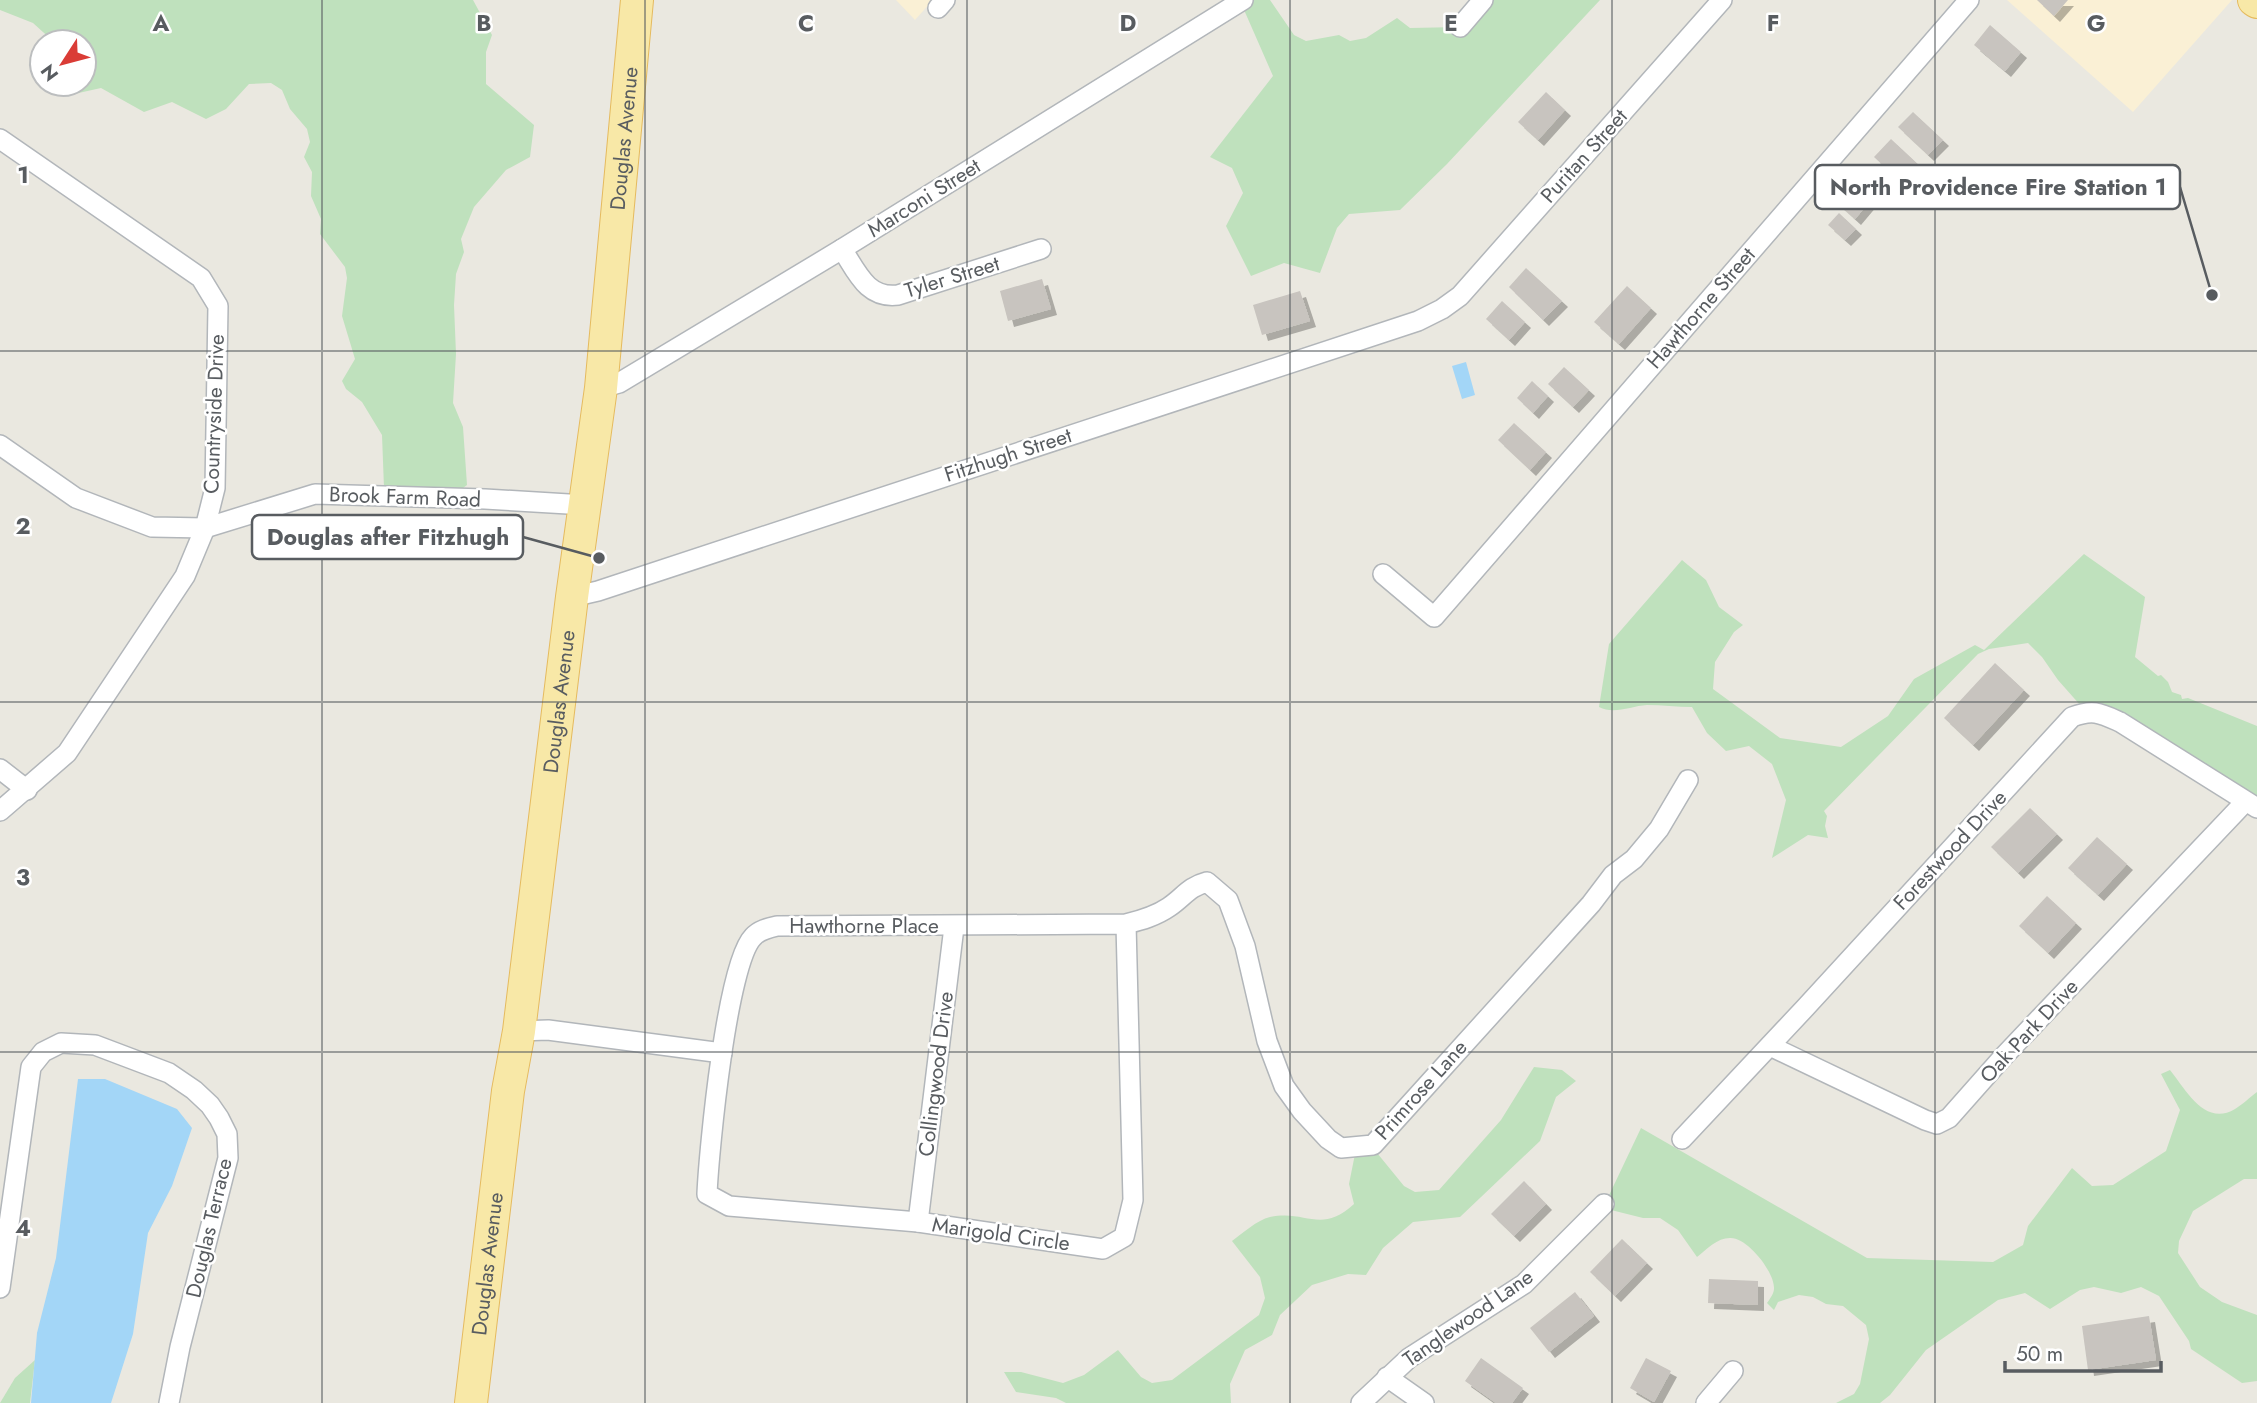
<svg xmlns="http://www.w3.org/2000/svg" width="2257" height="1403" viewBox="0 0 2257 1403" font-family="Jost,sans-serif">
	<style>
		.commercial { fill: #faf0d5 }
		.green { fill: #bfe1bd }
		.water { fill: #a3d6f7 }
		.building { fill: #c8c4bf; filter: url(#shadow) }
		.lines { fill: none; stroke-linecap: round; stroke-linejoin: round }
		.minor-casing { stroke: #b2b6ba; stroke-width: 22 }
		.primary-casing { stroke: #e5ba5e; stroke-width: 34 }
		.minor { stroke: #fff; stroke-width: 19 }
		.primary { stroke: #f8e8a7; stroke-width: 32 }
		.grid { fill: none; stroke: #585c60; stroke-width: 2; stroke-opacity: 0.55 }
		.labels { text-anchor: middle; stroke-width: 5; stroke-linejoin: round; paint-order: stroke }
		.street-label { font-size: 21px; fill: #585c60; stroke: #fff }
		.grid-label { font-size: 23px; text-anchor: middle; font-weight: bold; fill: #585c60; stroke: #fff; stroke-width: 5; stroke-linejoin: round; paint-order: stroke }
		.leader { fill: none; stroke: #585c60; stroke-width: 2.5 }
		.callout-dot { fill: #585c60; stroke: #fff; stroke-width: 2.5 }
		.callout { fill: #fff; stroke: #585c60; stroke-width: 2.5 }
		.callout-label { font-size: 23px; text-anchor: middle; font-weight: bold; fill: #585c60 }
	</style>
	<defs>
		<filter id="shadow"><feDropShadow dx="6" dy="6" stdDeviation="0" flood-color="#0004"/></filter>
	</defs>
	<rect width="100%" height="100%" fill="#eae8e0"/>
	<!-- commercial -->
	<g class="commercial">
		<path d="M896 0H933L915 20Z"/>
		<path d="M2007 0H2232L2133 112Z"/>
	</g>
	<!-- green -->
	<g class="green">
		<path d="M0 0H473L492 35 486 52V84L534 125 530 157 506 170 474 207 461 239 464 252 456 274 454 305 456 354 453 403 463 427 467 485 463 488H384L382 435 362 402 346 389 342 381 355 359 342 316 347 278 345 267 320 234 321 219 311 196 312 172 304 157 310 142 307 129 290 109 282 90 271 83 249 84 226 109 206 119 172 102 144 112 101 88 74 94 75 84H84V42H54L33 23 0 10Z"/>
		<path d="M1246 0H1270L1294 35 1306 41 1339 35 1350 41 1366 38 1397 18 1410 28 1460 27 1483 0H1600L1447 164 1400 210 1349 214 1337 228 1320 273 1284 263 1251 276 1226 226 1243 193 1232 168 1210 157 1273 76 1241 3Z"/>
		<path d="M2084 554 2145 597 2135 657 2158 676 2161 675 2168 682 2172 692 2181 695 2182 699 2188 698 2257 726V808L2081 706 2058 680 2042 657 2028 643 1989 649 1978 654 1824 811 1827 816 1825 826 1828 838 1808 835 1772 858 1786 800 1772 764 1749 746 1726 751 1707 733 1692 707C1677 707 1662 705 1647 705 1631 706 1614 715 1599 707L1609 644 1682 560 1706 580 1719 607 1743 625 1734 632 1715 662 1713 689 1780 738 1841 747 1888 716 1914 679 1975 645 1984 650Z"/>
		<path d="M1534 1067 1562 1070 1576 1081 1556 1097 1540 1141 1460 1217 1413 1222 1383 1248 1366 1275 1348 1274 1312 1285 1280 1315 1272 1335 1245 1350 1230 1384 1231 1403H1066L1056 1398 1016 1392 1004 1372H1021L1063 1383 1084 1375 1118 1350 1141 1377 1152 1383 1172 1380 1259 1315 1265 1298 1260 1277 1232 1241C1243 1233 1257 1220 1270 1217 1306 1209 1320 1235 1354 1204L1349 1184 1356 1149 1373 1148 1404 1186 1415 1192 1439 1190 1501 1120Z"/>
		<path d="M2170 1070C2186 1090 2205 1127 2235 1109 2242 1105 2250 1097 2257 1092V1179H2244L2193 1211 2179 1241 2178 1253 2200 1287 2222 1302 2257 1315V1381L2242 1383 2191 1349 2189 1341 2159 1296 2141 1287 2121 1293 2094 1287 2080 1290 2050 1309 2025 1293 1998 1300 1926 1350 1890 1395 1880 1403H1836L1854 1394 1860 1384 1869 1339 1866 1325 1843 1306 1826 1304 1813 1297 1799 1295 1778 1302 1774 1310 1767 1303C1770 1299 1774 1293 1774 1289 1775 1272 1747 1237 1730 1238 1717 1238 1707 1249 1697 1257L1678 1230 1660 1218H1643L1603 1208 1641 1128 1867 1258 1993 1262 2023 1245 2028 1226 2072 1168 2092 1186 2113 1185 2166 1151 2180 1110 2161 1074Z"/>
		<path d="M35 1360 30 1403H0L15 1378Z"/>
	</g>
	<!-- water -->
	<g class="water">
		<path d="M1466 362 1475 395 1462 399 1452 366Z"/>
		<path d="M78 1079H105L177 1109 192 1128 172 1186 148 1233 133 1334 111 1403H31L37 1333 56 1258Z"/>
	</g>
	<!-- building -->
	<g class="building">
		<path d="M2037 0H2068L2054 16Z"/>
		<path d="M1990 25 2021 52 2005 71 1974 45Z"/>
		<path d="M1546 92 1565 110 1538 140 1518 122Z"/>
		<path d="M1913 112 1943 140 1928 155 1898 127Z"/>
		<path d="M1891 139 1921 167 1904 185 1874 157Z"/>
		<path d="M1863 170 1882 187 1855 219 1835 201Z"/>
		<path d="M1839 213 1856 229 1845 240 1828 225Z"/>
		<path d="M1526 268 1562 301 1543 320 1509 287Z"/>
		<path d="M1042 279 1051 309 1008 321 1000 291Z"/>
		<path d="M1627 286 1651 308 1619 344 1594 322Z"/>
		<path d="M1300 291 1310 321 1262 335 1253 305Z"/>
		<path d="M1502 301 1525 322 1509 340 1486 319Z"/>
		<path d="M1564 367 1589 390 1573 407 1548 384Z"/>
		<path d="M1532 381 1548 396 1533 413 1517 398Z"/>
		<path d="M1514 423 1546 452 1530 470 1498 440Z"/>
		<path d="M1995 663 2024 690 1973 745 1944 718Z"/>
		<path d="M2030 808 2057 834 2018 873 1991 847Z"/>
		<path d="M2097 837 2127 864 2098 895 2068 868Z"/>
		<path d="M2047 896 2076 923 2048 953 2019 926Z"/>
		<path d="M1524 1181 1546 1204 1514 1236 1491 1214Z"/>
		<path d="M1622 1239 1647 1263 1615 1296 1590 1272Z"/>
		<path d="M1709 1279 1758 1281V1305L1708 1303Z"/>
		<path d="M1575 1292 1594 1316 1549 1352 1530 1328Z"/>
		<path d="M2149 1316 2156 1360 2088 1370 2082 1326Z"/>
		<path d="M1481 1358 1523 1388 1512 1403H1496L1465 1381Z"/>
		<path d="M1646 1358 1671 1371 1654 1402 1630 1388Z"/>
	</g>
	<g class="lines">
		<defs>
			<g id="minor">
				<path d="M938 8 945 0"/>
				<path d="M1460 27 1483 0"/>
				<path d="M0 139 201 278 218 306 215 488 205 528 185 576 67 753 0 811"/>
				<path d="M842 249C857 272 867 299 898 295L1041 249"/>
				<path d="M601 388 619 383 842 249 1243 0"/>
				<path d="M0 445 76 498 152 527 205 528 315 494 485 499 585 505"/>
				<path d="M1383 574 1434 617 1969 0"/>
				<path d="M572 597 598 591 1418 321 1442 309 1460 296 1722 0"/>
				<path d="M0 769 27 790"/>
				<path d="M1126 924 1133 1200 1124 1237 1103 1249 918 1222 729 1206 707 1194C709 1149 727 963 753 937 759 930 768 928 777 926L1126 924C1142 920 1156 916 1169 907 1184 897 1188 887 1207 882L1228 900 1245 946 1267 1041 1284 1086 1302 1111 1328 1139 1341 1148 1373 1145 1591 904 1613 875 1634 859 1659 829 1688 780"/>
				<path d="M519 1031 548 1030 722 1053"/>
				<path d="M1770 1046 1925 1120 1937 1124 1949 1118 2003 1057 2245 802"/>
				<path d="M1682 1139 1805 1008 2072 717C2093 709 2100 713 2120 722L2257 808"/>
				<path d="M918 1222 954 927"/>
				<path d="M0 1288 31 1067 43 1052 61 1043 95 1045 169 1073 194 1090 210 1105 219 1118 227 1134 228 1158 180 1347 169 1403"/>
				<path d="M1387 1377 1424 1403"/>
				<path d="M1361 1403 1409 1358 1524 1284 1604 1204"/>
				<path d="M1706 1403 1733 1371"/>
			</g>
			<g id="primary">
				<path d="M2254 0 2257 2"/>
				<path id="s1" d="M471 1403 508 1091 519 1031 572 597 601 388 637 0"/>
			</g>
		</defs>
		<!-- minor casing -->
		<use href="#minor" class="minor-casing"/>
		<!-- primary casing -->
		<use href="#primary" class="primary-casing"/>
		<!-- minor -->
		<use href="#minor" class="minor"/>
		<!-- primary -->
		<use href="#primary" class="primary"/>
	</g>
	<!-- grid -->
	<path class="grid" d="M322 0V1403M645 0V1403M967 0V1403M1290 0V1403M1612 0V1403M1935 0V1403M0 351H2257M0 702H2257M0 1052H2257"/>
	<g class="labels">
		<!-- street labels -->
		<g class="street-label">
			<text dy="7" stroke="none"><textPath href="#s1" startOffset="1274">Douglas Avenue</textPath></text>
			<text transform="translate(1584 156) rotate(-48)" y="7">Puritan Street</text>
			<text transform="translate(924 198) rotate(-32)" y="7">Marconi Street</text>
			<text transform="translate(952 277) rotate(-17)" y="7">Tyler Street</text>
			<text transform="translate(1701 308) rotate(-49)" y="7">Hawthorne Street</text>
			<text transform="translate(214 414) rotate(-88)" y="7">Countryside Drive</text>
			<text transform="translate(1008 455) rotate(-18)" y="7">Fitzhugh Street</text>
			<text transform="translate(405 497) rotate(2)" y="7">Brook Farm Road</text>
			<text dy="7" stroke="none"><textPath href="#s1" startOffset="707">Douglas Avenue</textPath></text>
			<text transform="translate(1950 850) rotate(-47)" y="7">Forestwood Drive</text>
			<text x="864" y="933">Hawthorne Place</text>
			<text transform="translate(2029 1031) rotate(-47)" y="7">Oak Park Drive</text>
			<text transform="translate(936 1074) rotate(-83)" y="7">Collingwood Drive</text>
			<text transform="translate(1421 1090) rotate(-48)" y="7">Primrose Lane</text>
			<text transform="translate(209 1228) rotate(-77)" y="7">Douglas Terrace</text>
			<text transform="translate(1001 1234) rotate(8)" y="7">Marigold Circle</text>
			<text dy="7" stroke="none"><textPath href="#s1" startOffset="140">Douglas Avenue</textPath></text>
			<text transform="translate(1468 1318) rotate(-35)" y="7">Tanglewood Lane</text>
		</g>
	</g>
	<g class="grid-label">
		<text x="161" y="31">A</text>
		<text x="484" y="31">B</text>
		<text x="806" y="31">C</text>
		<text x="1128" y="31">D</text>
		<text x="1451" y="31">E</text>
		<text x="1773" y="31">F</text>
		<text x="2096" y="31">G</text>
		<text x="23" y="183">1</text>
		<text x="23" y="534">2</text>
		<text x="23" y="885">3</text>
		<text x="23" y="1236">4</text>
	</g>
	<!-- callouts -->
	<path class="leader" d="M2212 295L2180 187M599 558L523 537"/>
	<g class="callout-dot">
		<circle cx="2212" cy="295" r="7"/>
		<circle cx="599" cy="558" r="7"/>
	</g>
	<g class="callout">
		<rect x="1815" y="165" width="365" height="44" rx="7"/>
		<rect x="252" y="515" width="271" height="44" rx="7"/>
	</g>
	<g class="callout-label">
		<text x="1998" y="195">North Providence Fire Station 1</text>
		<text x="388" y="545">Douglas after Fitzhugh</text>
	</g>
	<!-- north arrow -->
	<g transform="translate(63 63) rotate(234)"><circle r="33" fill="#ffffff" stroke="#bcbebf" stroke-width="2"/>
	<path d="M0-5L12 26L0 18L-12 26Z" fill="#da3c36"/>
	<text y="-10" font-size="19" font-weight="bold" text-anchor="middle" fill="#585c60">N</text>
	</g>
	<!-- scale -->
	<path d="M2005 1361v10h156v-10" fill="none" stroke="#585c60" stroke-width="3.5"/>
	<text x="2016" y="1361" font-size="21" fill="#585c60" stroke="#ffffff" stroke-width="5" paint-order="stroke">50 m</text>
</svg>
